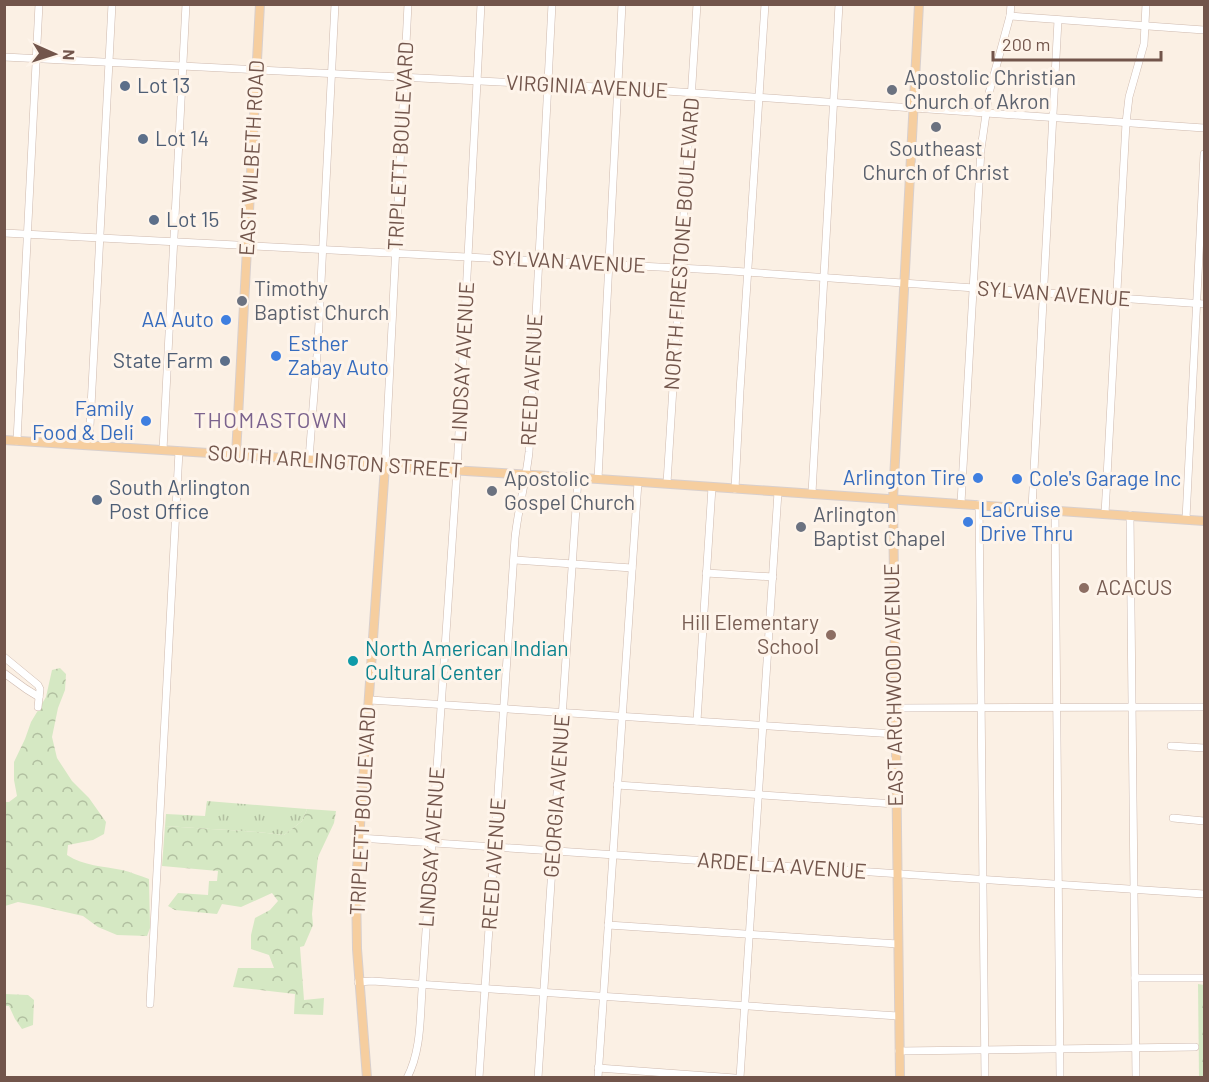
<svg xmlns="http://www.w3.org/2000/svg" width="1209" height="1082" viewBox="0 0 1209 1082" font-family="Barlow,sans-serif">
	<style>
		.grass { fill: url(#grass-tufts) }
		.forest { fill: url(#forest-crowns) }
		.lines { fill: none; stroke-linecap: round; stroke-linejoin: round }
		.minor-casing { stroke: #ceb9ae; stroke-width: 8 }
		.major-casing { stroke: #d8cfcd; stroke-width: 10 }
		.minor { stroke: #fff; stroke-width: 7 }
		.major { stroke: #f6ce9f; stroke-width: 8 }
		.service-dot { fill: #5c6f8a; stroke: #fef4ea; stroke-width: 2 }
		.worship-dot { fill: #6b7280; stroke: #fef4ea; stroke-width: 2 }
		.shop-dot { fill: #3f7fe0; stroke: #fef4ea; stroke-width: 2 }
		.education-dot { fill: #8d6e63; stroke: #fef4ea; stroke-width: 2 }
		.culture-dot { fill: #0f9aa8; stroke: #fef4ea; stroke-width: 2 }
		.labels { text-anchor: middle; stroke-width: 6; stroke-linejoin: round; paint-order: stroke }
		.worship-label { font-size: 21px; fill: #5b616d; stroke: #fef4ea; text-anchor: start }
		.service-label { font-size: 21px; fill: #4e5e75; stroke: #fef4ea; text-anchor: start }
		.street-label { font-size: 21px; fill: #72554b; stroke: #fef4ea }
		.shop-label { font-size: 21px; fill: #366cbe; stroke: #fef4ea; text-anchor: end }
		.education-label { font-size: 21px; fill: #785e54; stroke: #fef4ea; text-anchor: start }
		.culture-label { font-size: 21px; fill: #0d838f; stroke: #fef4ea; text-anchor: start }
		.neighbourhood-label { font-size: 22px; letter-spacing: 1.5px; fill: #7b638e; stroke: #fef4ea }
	</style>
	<defs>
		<pattern id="grass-tufts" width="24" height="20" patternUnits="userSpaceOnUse" patternTransform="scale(1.5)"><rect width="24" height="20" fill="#d5e8c3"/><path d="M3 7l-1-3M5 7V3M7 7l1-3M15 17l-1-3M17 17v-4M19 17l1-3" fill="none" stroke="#b1bfa0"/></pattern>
		<pattern id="forest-crowns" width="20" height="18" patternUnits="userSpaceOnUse" patternTransform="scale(1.5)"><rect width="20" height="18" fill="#d5e8c3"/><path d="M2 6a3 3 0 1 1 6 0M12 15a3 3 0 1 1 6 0" fill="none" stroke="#b1bfa0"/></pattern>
	</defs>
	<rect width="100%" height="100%" fill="#fbf0e4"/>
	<!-- grass -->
	<path class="grass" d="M207 801 307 809 302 821 284 835C245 830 205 829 165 826L166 814 205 816Z"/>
	<!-- forest -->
	<g class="forest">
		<path d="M60 668 66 674 65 690 58 708 52 737 57 758 72 781 89 798 106 822 104 834 93 840 68 845 67 855C84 866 103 866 122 870 131 872 140 876 149 879L150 928 147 936 117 935 98 927 83 916 39 906 18 902 5 906V802H9L17 796 14 780V762L25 739 31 722 46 697 52 670Z"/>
		<path d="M307 809 336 811 334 823 318 857 312 914 313 925 304 946 300 947 304 1000 324 998 323 1015 294 1014 295 994 233 987 238 968H274L269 955 251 949V935L255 918 270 910 278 901 272 893 241 907 222 904 217 914 175 910 168 906 178 893 208 895 209 881H217L218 871 162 866 165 826C205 829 245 830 284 835L302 821Z"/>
		<path d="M1198 984 1204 985V1077H1199Z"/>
		<path d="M5 994 28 995 34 1000 33 1025 22 1029 15 1019 9 1006H5Z"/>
	</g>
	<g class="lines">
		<defs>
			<g id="minor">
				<path d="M1010 16 1204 30"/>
				<path d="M4 57 637 89 1204 128"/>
				<path d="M4 233 717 270 1204 304"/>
				<path d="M17 441 39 4"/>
				<path d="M89 445 112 4"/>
				<path d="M163 450 186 4"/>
				<path d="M309 459 318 342 335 4"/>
				<path d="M385 466 408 4"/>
				<path d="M598 479 622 4"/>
				<path d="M667 483 697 4"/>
				<path d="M735 489 740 391 765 4"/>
				<path d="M812 493 839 4"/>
				<path d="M961 503 981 149 989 93 1010 16 1011 4"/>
				<path d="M979 504 985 1078"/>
				<path d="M1032 508 1058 20"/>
				<path d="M1055 510 1060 1078"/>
				<path d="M1105 514 1126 123 1129 97 1144 44 1146 4"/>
				<path d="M1130 515 1136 1078"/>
				<path d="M1186 519 1204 154"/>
				<path d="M515 560 632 568"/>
				<path d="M706 573 773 577"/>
				<path d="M4 657 38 685 40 689 38 707"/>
				<path d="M4 673 26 689 39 697"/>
				<path d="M370 700 895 734"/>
				<path d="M895 708 1204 707"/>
				<path d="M697 721 712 487"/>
				<path d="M1171 746 1204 748"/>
				<path d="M617 785 895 804"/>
				<path d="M1173 818 1204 821"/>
				<path d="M359 838 1204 894"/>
				<path d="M608 925 898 944"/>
				<path d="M1135 978H1204"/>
				<path d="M358 982 372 981 898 1016"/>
				<path d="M150 1004 179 451"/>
				<path d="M899 1051 1195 1047"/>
				<path d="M598 1068 735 1078"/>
				<path d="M407 1078C421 1051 420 1020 422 990L457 470 481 4"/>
				<path d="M479 1078 515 538C518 509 526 481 529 452L552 4"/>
				<path d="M538 1078 578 478"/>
				<path d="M598 1078 638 482"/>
				<path d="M740 1078 778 492"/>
			</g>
			<g id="major">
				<path d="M4 440 334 461 385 466 598 479 1204 521"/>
				<path d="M236 455 260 4"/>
				<path d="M367 1078 357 949 356 883 385 466"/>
				<path d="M900 1078 893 499 919 4"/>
			</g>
		</defs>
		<!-- minor casing -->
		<use href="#minor" class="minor-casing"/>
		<!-- major casing -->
		<use href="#major" class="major-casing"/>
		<!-- minor -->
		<use href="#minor" class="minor"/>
		<!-- major -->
		<use href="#major" class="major"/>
	</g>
	<!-- markers -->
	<g class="service-dot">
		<circle cx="125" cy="86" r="6"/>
		<circle cx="143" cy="139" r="6"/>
		<circle cx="154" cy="220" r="6"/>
		<circle cx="225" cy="361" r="6"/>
		<circle cx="97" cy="500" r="6"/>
	</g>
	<g class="worship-dot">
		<circle cx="892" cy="90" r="6"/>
		<circle cx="936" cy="127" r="6"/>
		<circle cx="242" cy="301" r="6"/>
		<circle cx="492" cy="491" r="6"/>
		<circle cx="801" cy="527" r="6"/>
	</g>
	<g class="shop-dot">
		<circle cx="226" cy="320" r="6"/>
		<circle cx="276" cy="356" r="6"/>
		<circle cx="146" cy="421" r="6"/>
		<circle cx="978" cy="478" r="6"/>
		<circle cx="1017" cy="479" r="6"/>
		<circle cx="968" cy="522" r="6"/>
	</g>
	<g class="education-dot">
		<circle cx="1084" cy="588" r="6"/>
		<circle cx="831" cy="635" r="6"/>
	</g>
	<circle class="culture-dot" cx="353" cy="661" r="6"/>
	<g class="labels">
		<!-- worship labels -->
		<g class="worship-label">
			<text x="904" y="85">Apostolic Christian<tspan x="904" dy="24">Church of Akron</tspan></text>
			<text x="936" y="156" text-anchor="middle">Southeast<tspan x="936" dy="24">Church of Christ</tspan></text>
			<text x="254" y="296">Timothy<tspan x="254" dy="24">Baptist Church</tspan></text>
			<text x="504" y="486">Apostolic<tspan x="504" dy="24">Gospel Church</tspan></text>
			<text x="813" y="522">Arlington<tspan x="813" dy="24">Baptist Chapel</tspan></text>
		</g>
		<!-- service labels -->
		<g class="service-label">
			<text x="137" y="93">Lot 13</text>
			<text x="155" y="146">Lot 14</text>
			<text x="166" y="227">Lot 15</text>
			<text x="213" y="368" text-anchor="end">State Farm</text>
			<text x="109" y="495">South Arlington<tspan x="109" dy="24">Post Office</tspan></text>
		</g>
		<!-- street labels -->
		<g class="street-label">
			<text transform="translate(587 87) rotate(3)" y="7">VIRGINIA AVENUE</text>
			<text transform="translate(401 146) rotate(-87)" y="7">TRIPLETT BOULEVARD</text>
			<text transform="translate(252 158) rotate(-87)" y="7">EAST WILBETH ROAD</text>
			<text transform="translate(682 244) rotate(-86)" y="7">NORTH FIRESTONE BOULEVARD</text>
			<text transform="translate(569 262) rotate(3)" y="7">SYLVAN AVENUE</text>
			<text transform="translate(1054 294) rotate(4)" y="7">SYLVAN AVENUE</text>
			<text transform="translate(463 362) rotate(-87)" y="7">LINDSAY AVENUE</text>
			<text transform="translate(532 380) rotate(-87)" y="7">REED AVENUE</text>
			<text transform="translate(335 462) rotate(4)" y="7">SOUTH ARLINGTON STREET</text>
			<text transform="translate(894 685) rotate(-91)" y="7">EAST ARCHWOOD AVENUE</text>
			<text transform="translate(557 796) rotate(-86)" y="7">GEORGIA AVENUE</text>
			<text transform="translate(363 811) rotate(-87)" y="7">TRIPLETT BOULEVARD</text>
			<text transform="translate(432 847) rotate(-86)" y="7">LINDSAY AVENUE</text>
			<text transform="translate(494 864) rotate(-86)" y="7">REED AVENUE</text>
			<text transform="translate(782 866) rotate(4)" y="7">ARDELLA AVENUE</text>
		</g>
		<!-- shop labels -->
		<g class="shop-label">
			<text x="214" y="327">AA Auto</text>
			<text x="288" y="351" text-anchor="start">Esther<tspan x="288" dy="24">Zabay Auto</tspan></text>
			<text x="134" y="416">Family<tspan x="134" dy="24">Food &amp; Deli</tspan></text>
			<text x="966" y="485">Arlington Tire</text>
			<text x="1029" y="486" text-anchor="start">Cole's Garage Inc</text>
			<text x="980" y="517" text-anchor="start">LaCruise<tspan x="980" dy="24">Drive Thru</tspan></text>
		</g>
		<!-- education labels -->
		<g class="education-label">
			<text x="1096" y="595">ACACUS</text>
			<text x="819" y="630" text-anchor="end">Hill Elementary<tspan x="819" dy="24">School</tspan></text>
		</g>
		<!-- culture labels -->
		<g class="culture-label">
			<text x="365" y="656">North American Indian<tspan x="365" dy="24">Cultural Center</tspan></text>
		</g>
		<!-- neighbourhood labels -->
		<g class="neighbourhood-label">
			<text x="271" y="428">THOMASTOWN</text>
		</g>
	</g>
	<!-- border -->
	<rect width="1209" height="1082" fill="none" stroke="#72554b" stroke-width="12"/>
	<!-- north arrow -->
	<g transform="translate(54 54) rotate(93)" stroke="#fef4ea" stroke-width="4.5" paint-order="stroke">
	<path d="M0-4.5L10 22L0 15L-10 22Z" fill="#72554b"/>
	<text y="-9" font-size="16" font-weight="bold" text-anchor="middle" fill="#72554b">N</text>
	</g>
	<!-- scale -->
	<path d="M993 51v9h168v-9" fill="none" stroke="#72554b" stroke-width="3"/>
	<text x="1002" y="51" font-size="18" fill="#72554b" stroke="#fef4ea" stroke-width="4.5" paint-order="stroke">200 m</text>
</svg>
